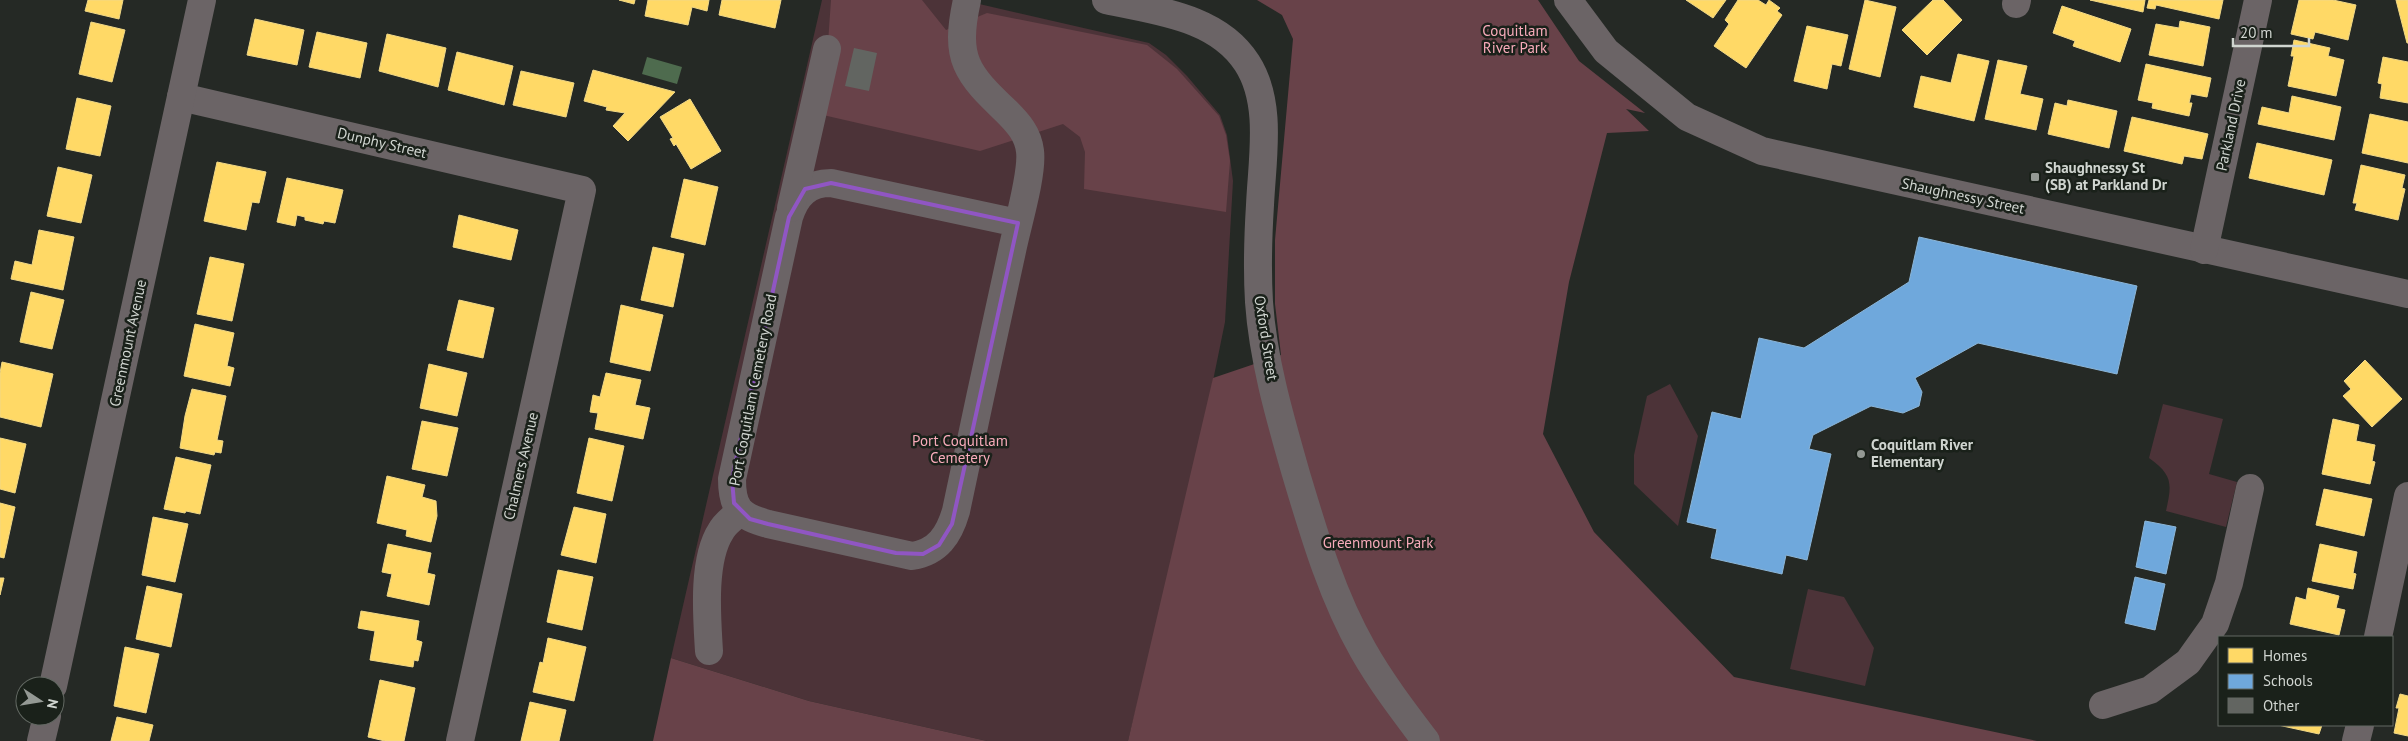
<svg xmlns="http://www.w3.org/2000/svg" width="2408" height="741" viewBox="0 0 2408 741" font-family="'PT Sans',sans-serif">
	<style>
		.green { fill: #4c3338 }
		.forest { fill: #684249 }
		.water { fill: #4e6b4e }
		.homes { fill: #ffd966; stroke: #f1d886 }
		.schools { fill: #6fa8dc; stroke: #8cb6d8 }
		.building { fill: #626561 }
		.lines { fill: none; stroke-linecap: round; stroke-linejoin: round }
		.minor { stroke: #6b6466; stroke-width: 28 }
		.marked { fill: none; stroke: #9056c3; stroke-width: 4; stroke-linejoin: round }
		.poi-dot { fill: #949994; stroke: #1a211a; stroke-width: 2 }
		.labels { text-anchor: middle; stroke-width: 5; stroke-linejoin: round; paint-order: stroke }
		.park-label { font-size: 15px; fill: #f8abba; stroke: #1a211a }
		.street-label { font-size: 15px; fill: #d0d5d0; stroke: #1a211a }
		.poi-label { font-size: 15px; font-weight: bold; fill: #d0d5d0; stroke: #1a211a; text-anchor: start }
	</style>
	<rect width="100%" height="100%" fill="#252925"/>
	<!-- green -->
	<g class="green">
		<path d="M822 0H962L1149 43 1166 55 1187 76 1220 115 1227 135 1233 181 1225 322 1188 503 1128 741H987L809 701 671 658Z"/>
		<path d="M1670 384 1698 436 1678 526 1634 484V455L1647 396Z"/>
		<path d="M2163 404 2223 419 2209 474 2237 482 2226 527 2166 511C2172 484 2173 475 2149 458Z"/>
		<path d="M1808 589 1844 597 1874 648 1865 686 1790 669Z"/>
	</g>
	<!-- forest -->
	<g class="forest">
		<path d="M831 0H922L946 30 987 13 1147 45 1177 69 1219 116 1226 135 1230 161 1226 212 1084 189 1085 152 1080 137 1063 124 980 151 823 115Z"/>
		<path d="M1257 0H1538L1579 61 1645 113 1626 109 1649 131 1607 133 1569 282 1543 434 1594 532 1734 677 2037 741H1128L1213 378 1281 355 1275 304V240L1293 39 1282 15Z"/>
		<path d="M671 658 809 701 987 741H653Z"/>
	</g>
	<!-- water -->
	<path class="water" d="M647 57 682 67 677 84 642 74Z"/>
	<!-- homes -->
	<g class="homes">
		<path d="M88 0H123L119 19 85 11Z"/>
		<path d="M619 0H635L634 4Z"/>
		<path d="M648 0H709L707 11 692 7 688 25 645 16Z"/>
		<path d="M722 0H781L775 28 719 15Z"/>
		<path d="M1686 0H1726L1713 18Z"/>
		<path d="M1738 0H1758L1766 5 1769 0 1780 8 1777 11 1782 15 1746 68 1714 46 1729 24 1725 20Z"/>
		<path d="M1865 0 1896 7 1880 77 1849 69Z"/>
		<path d="M1933 0H1943L1962 20 1927 55 1902 30Z"/>
		<path d="M2090 0H2145L2143 12Z"/>
		<path d="M2149 0H2223L2219 19 2156 5 2155 9 2147 8Z"/>
		<path d="M2299 0H2333L2356 5 2348 40 2315 32 2313 39 2291 34Z"/>
		<path d="M2396 0H2408V43H2407Z"/>
		<path d="M2062 6 2131 29 2120 62 2073 46 2075 41 2053 33Z"/>
		<path d="M255 19 304 30 297 65 247 55Z"/>
		<path d="M2180 21 2210 27 2203 66 2149 55 2156 24 2179 28Z"/>
		<path d="M91 22 125 30 112 82 79 74Z"/>
		<path d="M1807 26 1848 35 1841 66 1832 64 1827 89 1794 81Z"/>
		<path d="M317 32 367 43 360 78 309 67Z"/>
		<path d="M387 34 446 48 438 87 379 71Z"/>
		<path d="M2294 40 2330 48 2328 56 2344 60 2336 96 2288 86 2294 56H2291Z"/>
		<path d="M457 52 513 66 504 105 448 90Z"/>
		<path d="M1958 54 1989 61 1974 121 1914 107 1921 76 1951 83Z"/>
		<path d="M2383 57 2408 62V103L2380 98 2382 84 2378 83Z"/>
		<path d="M1998 60 2027 66 2020 94 2043 99 2036 130 1985 119Z"/>
		<path d="M2146 64 2211 78 2207 97 2191 94 2189 103H2192L2189 116 2152 108 2153 103 2138 100Z"/>
		<path d="M593 70 675 92 628 141 613 126 625 113 606 110 607 107 584 101Z"/>
		<path d="M521 71 574 83 566 117 513 105Z"/>
		<path d="M2292 96 2341 107 2334 140 2258 124 2262 107 2289 113Z"/>
		<path d="M77 98 111 106 100 156 66 149Z"/>
		<path d="M690 99 721 151 691 169 676 144 674 146 670 139 673 138 660 117Z"/>
		<path d="M2068 100 2117 111 2109 148 2048 134 2055 103 2067 106Z"/>
		<path d="M2370 114 2408 122V163L2362 153Z"/>
		<path d="M2132 117 2208 134 2202 159 2184 156 2182 164 2124 151Z"/>
		<path d="M2257 143 2332 160 2324 195 2249 178Z"/>
		<path d="M217 162 266 172 259 203 252 202 246 230 204 221Z"/>
		<path d="M2361 165 2405 175 2402 188 2405 189 2398 220 2355 210 2357 203H2353Z"/>
		<path d="M58 167 92 175 81 223 47 216Z"/>
		<path d="M287 178 343 190 335 223 324 221 323 224 305 220V217L297 215 295 226 277 222Z"/>
		<path d="M684 179 718 187 705 245 671 237Z"/>
		<path d="M459 215 518 230 511 260 453 247Z"/>
		<path d="M39 230 74 237 63 290 11 279 15 261 32 265Z"/>
		<path d="M653 247 684 254 673 307 641 300Z"/>
		<path d="M210 257 244 264 232 321 197 314Z"/>
		<path d="M31 292 64 300 52 349 20 342Z"/>
		<path d="M459 300 494 308 483 358 447 350Z"/>
		<path d="M621 305 663 315 650 371 610 362Z"/>
		<path d="M195 324 234 333 227 366 234 368 230 386 184 376Z"/>
		<path d="M2365 360 2402 399 2372 427 2343 396 2351 389 2344 381Z"/>
		<path d="M2 362 53 374 41 427 0 417V373Z"/>
		<path d="M429 364 467 373 457 416 420 408Z"/>
		<path d="M606 373 641 380 635 405 650 408 643 439 595 429 598 413 590 412 593 395 600 397Z"/>
		<path d="M192 389 226 396 217 440 223 441 221 453 215 452 214 455 180 448 185 416Z"/>
		<path d="M2333 419 2359 425 2356 441 2375 445 2372 461 2375 462 2370 484 2322 474Z"/>
		<path d="M422 421 458 428 447 476 412 469Z"/>
		<path d="M0 438 26 444 15 493 0 489Z"/>
		<path d="M589 438 624 446 612 501 577 493Z"/>
		<path d="M176 457 211 465 200 514 186 511 185 513 164 509Z"/>
		<path d="M387 476 425 485 422 497 436 501 437 516 431 542 406 536 407 530 377 523Z"/>
		<path d="M2324 489 2372 499 2364 536 2316 525Z"/>
		<path d="M0 503 15 507 4 558 0 557Z"/>
		<path d="M574 507 606 514 596 563 561 555Z"/>
		<path d="M153 517 188 524 175 582 142 575Z"/>
		<path d="M388 544 431 553 427 573 435 575 429 605 387 596 392 574 382 572Z"/>
		<path d="M2320 544 2357 552 2353 573 2356 574 2353 589 2312 581Z"/>
		<path d="M558 570 593 577 582 630 547 622Z"/>
		<path d="M0 578H4L0 595Z"/>
		<path d="M147 586 182 594 171 647 136 639Z"/>
		<path d="M2308 588 2339 596 2336 608 2345 610 2339 635 2290 624 2296 597 2306 600Z"/>
		<path d="M361 611 419 621 416 640 422 642 418 661 414 660 413 667 370 660 375 631 358 628Z"/>
		<path d="M548 638 586 647 574 701 533 692 540 662 543 663Z"/>
		<path d="M125 647 159 654 146 713 114 706Z"/>
		<path d="M380 680 415 688 404 741H385L368 737Z"/>
		<path d="M2400 694 2408 696V736L2394 733 2399 708H2396Z"/>
		<path d="M530 702 566 710 559 741H521Z"/>
		<path d="M117 717 153 725 149 741H111Z"/>
		<path d="M2278 725H2322L2319 734Z"/>
	</g>
	<!-- schools -->
	<g class="schools">
		<path d="M1919 237 2137 286 2117 374 1978 343 1915 378 1922 392 1919 406 1903 413 1871 406 1813 435 1809 449 1831 454 1807 560 1786 555 1782 574 1711 558 1717 529 1687 522 1712 412 1741 419 1759 338 1804 348 1909 282Z"/>
		<path d="M2145 521 2176 527 2166 574 2136 567Z"/>
		<path d="M2135 577 2165 584 2155 630 2125 623Z"/>
	</g>
	<!-- building -->
	<path class="building" d="M854 48 877 53 869 91 845 86Z"/>
	<g class="lines">
		<!-- minor -->
		<g class="minor">
			<path d="M967 0C954 59 966 73 1007 112 1018 123 1028 134 1030 151 1033 174 1017 226 1012 251 993 338 974 424 956 511 949 535 938 552 912 556L768 524C740 516 732 509 732 479L789 217C796 195 808 183 831 183L1018 223"/>
			<path d="M1106 0C1155 11 1217 16 1247 63 1273 103 1262 159 1260 205 1258 237 1257 269 1259 302 1263 360 1280 418 1296 474 1314 534 1332 596 1363 650 1381 682 1404 712 1426 741"/>
			<path d="M1568 0 1606 51 1687 117 1762 151 2408 294"/>
			<path d="M2016 4 2017 0"/>
			<path d="M181 97 582 190 460 741"/>
			<path d="M791 208 827 49"/>
			<path d="M2204 250 2258 0"/>
			<path d="M2378 637 2408 496"/>
			<path d="M709 651C707 618 702 560 721 531 725 523 733 518 740 512"/>
			<path d="M53 686 202 0"/>
			<path d="M2103 705 2150 690 2188 662 2215 624 2229 583 2250 488"/>
			<path d="M41 741 47 716"/>
			<path d="M2356 741 2360 725"/>
		</g>
	</g>
	<!-- marked area -->
	<path class="marked" d="M831 183 1018 223 952 524 939 545 923 554 896 553 768 524 750 519 734 503 732 479 789 217 805 189Z"/>
	<!-- markers -->
	<g class="poi-dot">
		<rect x="2030" y="172" width="10" height="10" rx="2.5"/>
		<circle cx="1861" cy="454" r="5"/>
	</g>
	<g class="labels">
		<!-- park labels -->
		<g class="park-label">
			<text x="1515" y="36">Coquitlam<tspan x="1515" dy="17">River Park</tspan></text>
			<text x="960" y="446">Port Coquitlam<tspan x="960" dy="17">Cemetery</tspan></text>
			<text x="1378" y="548">Greenmount Park</text>
		</g>
		<!-- street labels -->
		<g class="street-label">
			<text transform="translate(2231 125) rotate(-78)" y="5">Parkland Drive</text>
			<text transform="translate(382 143) rotate(13)" y="5">Dunphy Street</text>
			<text transform="translate(1963 196) rotate(12)" y="5">Shaughnessy Street</text>
			<text transform="translate(1266 338) rotate(81)" y="5">Oxford Street</text>
			<text transform="translate(128 343) rotate(-78)" y="5">Greenmount Avenue</text>
			<text transform="translate(753 390) rotate(-79)" y="5">Port Coquitlam Cemetery Road</text>
			<text transform="translate(521 466) rotate(-77)" y="5">Chalmers Avenue</text>
		</g>
		<!-- poi labels -->
		<g class="poi-label">
			<text x="2045" y="173">Shaughnessy St<tspan x="2045" dy="17">(SB) at Parkland Dr</tspan></text>
			<text x="1871" y="450">Coquitlam River<tspan x="1871" dy="17">Elementary</tspan></text>
		</g>
	</g>
	<!-- legend -->
	<rect x="2218" y="636" width="175" height="90" fill="#1a211a" stroke="#636963"/>
	<rect x="2228" y="648" width="25" height="15" fill="#ffd966" stroke="#636963"/>
	<text x="2263" y="661" font-size="15" fill="#d0d5d0">Homes</text>
	<rect x="2228" y="674" width="25" height="15" fill="#6fa8dc" stroke="#636963"/>
	<text x="2263" y="686" font-size="15" fill="#d0d5d0">Schools</text>
	<rect x="2228" y="698" width="25" height="15" fill="#626561" stroke="#636963"/>
	<text x="2263" y="711" font-size="15" fill="#d0d5d0">Other</text>
	<!-- north arrow -->
	<g transform="translate(40 701) rotate(102)"><circle r="24" fill="#1a211a" stroke="#636963"/>
	<path d="M0-4L9 19L0 12L-9 19Z" fill="#949994"/>
	<text y="-8" font-size="14" font-weight="bold" text-anchor="middle" fill="#d0d5d0">N</text>
	</g>
	<!-- scale -->
	<path d="M2233 38v8h76v-8" fill="none" stroke="#d0d5d0" stroke-width="2.5"/>
	<text x="2240" y="38" font-size="15" fill="#d0d5d0" stroke="#1a211a" stroke-width="4" paint-order="stroke">20 m</text>
</svg>
